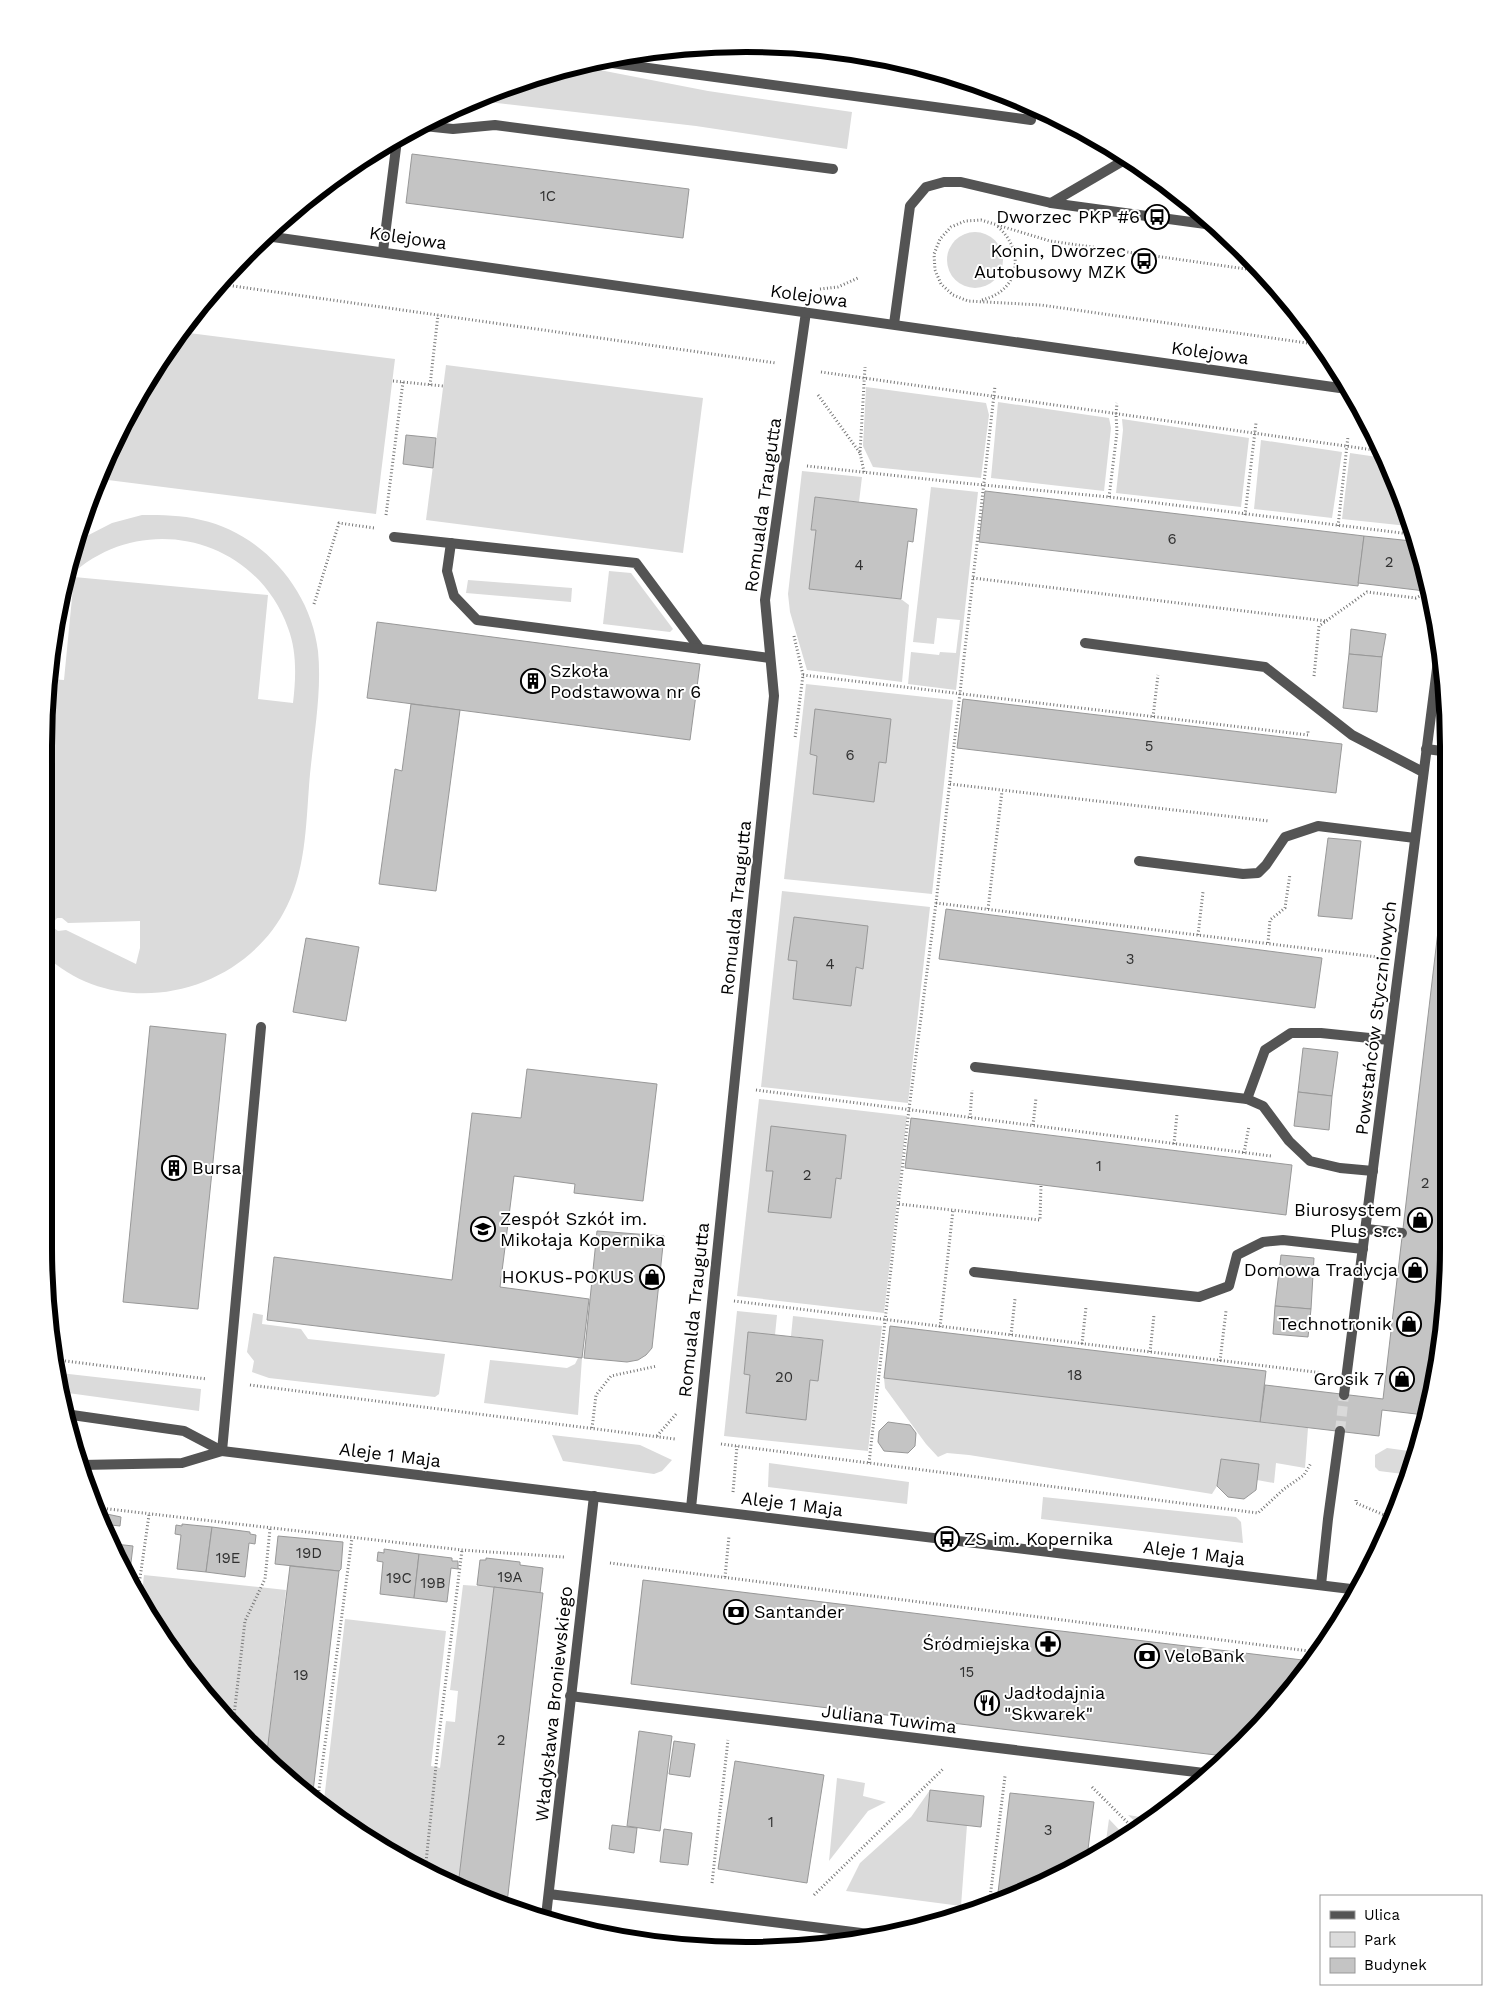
<svg xmlns="http://www.w3.org/2000/svg" width="1492" height="1995" viewBox="0 0 1492 1995" font-family="'Work Sans',sans-serif">
	<style>
		.green { fill: #dbdbdb; fill-rule: evenodd }
		.building { fill: #c4c4c4; stroke: #989898 }
		.lines { fill: none; stroke-linecap: round; stroke-linejoin: round }
		.minor-tunnel { stroke: #d9d9d9; stroke-width: 10; stroke-dasharray: 10 5; stroke-linecap: butt }
		.path { stroke: #767676; stroke-width: 3; stroke-dasharray: 1 2.5; stroke-linecap: butt }
		.service { stroke: #545454; stroke-width: 10 }
		.minor { stroke: #545454; stroke-width: 10 }
		.tertiary { stroke: #545454; stroke-width: 10 }
		.labels { text-anchor: middle; stroke-width: 4; stroke-linejoin: round; paint-order: stroke }
		.number-label { font-size: 15px; fill: #313131 }
		.poi-label { font-size: 18px; fill: #000; stroke: #fff; text-anchor: end }
		.street-label { font-size: 18px; fill: #000; stroke: #fff }
		.rim { fill: none; stroke: #000; stroke-width: 6 }
	</style>
	<rect width="100%" height="100%" fill="#fff"/>
	<!-- green -->
	<g class="green">
		<path d="M579 66 708 91 852 112 847 149 696 126 471 100Z"/>
		<circle cx="975" cy="260" r="28"/>
		<path d="M181 332 395 359 376 514 100 479 116 436Z"/>
		<path d="M446 365 703 398 683 553 426 520Z"/>
		<path d="M866 387 986 403 989 415 981 478 873 467 863 446Z"/>
		<path d="M998 402 1109 418 1111 428 1104 491 991 478Z"/>
		<path d="M1122 419 1249 438 1241 507 1116 493 1123 430Z"/>
		<path d="M1261 440 1342 452 1332 518 1254 509Z"/>
		<path d="M1350 453 1384 458 1395 478 1408 526 1342 519Z"/>
		<path d="M802 471 862 477 859 502 815 497 811 529 816 530 810 589 901 599 909 605 902 682 807 670 790 612 788 594Z"/>
		<path d="M931 487 978 492 956 690 908 684 911 652 939 655 940 652 956 653 960 620 937 618 934 644 913 642Z"/>
		<path d="M142 515C163 515 181 515 201 520 262 533 311 590 318 651 322 691 314 734 310 774 306 818 307 866 287 906 244 995 118 1024 45 955V700L49 679 64 680 74 577 268 595 258 699 293 703C296 678 297 651 288 628 254 533 134 509 65 581L68 564 77 541 112 523ZM57 918H62L68 923 140 921V948L136 964 66 930 58 931 54 928 53 923Z"/>
		<path d="M609 571 631 573 673 629 670 632 603 624Z"/>
		<path d="M468 580 572 588 571 602 466 593Z"/>
		<path d="M806 684 953 700 932 894 784 879Z"/>
		<path d="M782 891 930 907 908 1103 761 1087Z"/>
		<path d="M759 1099 907 1116 884 1313 737 1296Z"/>
		<path d="M737 1311 777 1315 775 1335 748 1332 744 1374 750 1375 746 1413 806 1420 810 1380H818L823 1340 791 1336 793 1316 882 1326 868 1451 724 1436Z"/>
		<path d="M253 1313 263 1315 262 1324 301 1329 308 1339 445 1354 439 1394 435 1397 269 1378 252 1372 254 1361 247 1352Z"/>
		<path d="M578 1358H582L578 1415 484 1403 490 1360 567 1368 575 1364Z"/>
		<path d="M60 1373 201 1389 199 1411 68 1393 62 1391Z"/>
		<path d="M884 1378 1308 1428 1305 1468 1276 1463 1274 1483 1257 1480 1259 1464 1221 1459 1217 1486 1212 1494 969 1455 947 1453 938 1457 926 1444 885 1388Z"/>
		<path d="M552 1435 640 1445 672 1460 662 1471 654 1474 563 1461Z"/>
		<path d="M1387 1448 1416 1452 1411 1475 1379 1471 1375 1467V1455Z"/>
		<path d="M769 1463 909 1482 907 1504 768 1487Z"/>
		<path d="M1043 1497 1236 1517 1241 1522 1243 1543 1041 1519Z"/>
		<path d="M144 1575 286 1590 266 1760 250 1746 141 1604Z"/>
		<path d="M463 1585 494 1587 458 1886 435 1879 323 1809 345 1619 446 1631 431 1766 440 1768 446 1721 455 1722 458 1691 450 1690Z"/>
		<path d="M837 1778 865 1783 863 1796 886 1802 868 1811 829 1861Z"/>
		<path d="M930 1790 927 1821 967 1825 961 1906 846 1891 860 1863 911 1817Z"/>
		<path d="M1128 1815 1152 1819 1142 1828Z"/>
		<path d="M1109 1819 1127 1838 1105 1848Z"/>
	</g>
	<!-- building -->
	<g class="building">
		<path d="M412 154 689 189 683 238 406 203Z"/>
		<path d="M406 435 436 438 433 468 403 464Z"/>
		<path d="M985 491 1364 536 1358 586 979 542Z"/>
		<path d="M815 497 917 509 913 542 908 541 901 599 809 589 816 530H811Z"/>
		<path d="M1364 536 1412 541 1425 591 1358 583Z"/>
		<path d="M377 622 700 664 690 740 367 698Z"/>
		<path d="M1351 629 1386 634 1382 657 1349 654Z"/>
		<path d="M1349 654 1382 657 1377 712 1343 708Z"/>
		<path d="M963 699 1342 744 1336 793 957 748Z"/>
		<path d="M411 704 460 710 436 891 379 884 395 769 402 771Z"/>
		<path d="M815 709 891 719 886 763 879 762 874 802 813 794 817 756 810 754Z"/>
		<path d="M1328 838 1361 841 1352 919 1318 916Z"/>
		<path d="M1442 897V1340L1425 1415 1382 1410 1379 1436 1260 1422 1265 1385 1383 1399Z"/>
		<path d="M946 909 1322 958 1315 1008 939 959Z"/>
		<path d="M794 917 868 926 863 969 856 967 851 1006 793 999 797 961 788 960Z"/>
		<path d="M306 938 359 947 346 1021 293 1012Z"/>
		<path d="M150 1026 226 1034 198 1309 123 1302Z"/>
		<path d="M1303 1048 1338 1052 1332 1096 1298 1092Z"/>
		<path d="M527 1069 657 1084 643 1201 574 1193 575 1184 514 1176 500 1287 589 1299 582 1358 267 1320 274 1257 452 1280 472 1113 521 1118Z"/>
		<path d="M1298 1092 1332 1096 1329 1130 1294 1126Z"/>
		<path d="M911 1118 1292 1165 1286 1215 905 1168Z"/>
		<path d="M771 1126 846 1135 841 1179 836 1178 831 1218 768 1212 773 1171H766Z"/>
		<path d="M597 1231 664 1236 652 1348 646 1355 638 1360 627 1362 584 1358Z"/>
		<path d="M1281 1255 1314 1258 1311 1309 1275 1306Z"/>
		<path d="M1275 1306 1311 1309 1308 1337 1273 1334Z"/>
		<path d="M890 1326 1266 1371 1260 1422 884 1378Z"/>
		<path d="M748 1332 823 1340 818 1381 810 1380 806 1420 746 1413 750 1375 744 1374Z"/>
		<path d="M888 1422 910 1425 916 1433 915 1446 908 1453 884 1451 878 1442 879 1431Z"/>
		<path d="M1221 1459 1259 1464 1256 1490 1244 1499 1228 1497 1217 1486Z"/>
		<path d="M102 1513 121 1517 120 1526 111 1525 110 1533Z"/>
		<path d="M182 1524 212 1527 206 1572 177 1569 181 1535 175 1534 176 1525 182 1526Z"/>
		<path d="M212 1527 250 1532V1534L256 1535 255 1544 249 1543 245 1577 206 1572Z"/>
		<path d="M278 1536 343 1542 341 1569 339 1571 275 1564Z"/>
		<path d="M115 1544 133 1546 129 1579Z"/>
		<path d="M384 1549 419 1554 414 1598 380 1594 383 1562 377 1561 378 1552 384 1553Z"/>
		<path d="M419 1554 452 1558V1561H458V1569L451 1568 447 1602 414 1598Z"/>
		<path d="M486 1558 520 1562V1565L543 1568 540 1593 477 1585 480 1560H486Z"/>
		<path d="M290 1566 339 1571 312 1800 266 1760Z"/>
		<path d="M643 1580 1019 1626 1311 1661 1274 1712 1224 1756 631 1684Z"/>
		<path d="M494 1587 543 1593 507 1903 458 1886Z"/>
		<path d="M639 1731 672 1736 660 1831 627 1826Z"/>
		<path d="M674 1741 695 1744 690 1777 669 1774Z"/>
		<path d="M735 1761 824 1775 807 1883 718 1869Z"/>
		<path d="M930 1790 984 1796 981 1827 927 1821Z"/>
		<path d="M1010 1793 1094 1802 1087 1857 997 1901Z"/>
		<path d="M612 1825 637 1828 634 1853 609 1849Z"/>
		<path d="M664 1829 692 1833 688 1865 660 1862Z"/>
	</g>
	<g class="lines">
		<!-- minor-tunnel -->
		<path class="minor-tunnel" d="M1340 1431 1344 1395"/>
		<!-- path -->
		<g class="path">
			<path d="M1151 175H1152"/>
			<path d="M1260 271 1050 241 981 220 965 221 951 227 940 239 934 254 935 270 941 284 953 295 968 301 1041 305 1321 345"/>
			<path d="M219 284 776 363"/>
			<path d="M820 289 838 287 858 278"/>
			<path d="M982 300C1022 290 1025 249 996 225"/>
			<path d="M821 372 1381 451"/>
			<path d="M393 381 443 386"/>
			<path d="M430 385 438 315"/>
			<path d="M818 395 860 453"/>
			<path d="M807 466 963 483 1109 497 1410 534"/>
			<path d="M864 472 860 453 865 367"/>
			<path d="M1109 497 1117 432 1116 414 1117 403"/>
			<path d="M386 515 403 382"/>
			<path d="M1245 515 1256 423"/>
			<path d="M1338 526 1348 436"/>
			<path d="M973 578 1326 621"/>
			<path d="M314 604 339 523 374 528"/>
			<path d="M794 636 803 675 795 738"/>
			<path d="M803 675 1308 735V730"/>
			<path d="M1314 676 1319 626 1367 592 1416 598 1426 593"/>
			<path d="M1153 717 1158 675"/>
			<path d="M950 784 1269 821"/>
			<path d="M936 903 1377 957"/>
			<path d="M988 909 1002 791"/>
			<path d="M1198 935 1203 892"/>
			<path d="M1268 943 1270 920 1285 908 1290 874"/>
			<path d="M756 1090 1271 1156"/>
			<path d="M970 1118 972 1090"/>
			<path d="M1033 1125 1036 1098"/>
			<path d="M1174 1144 1177 1114"/>
			<path d="M1244 1153 1249 1126"/>
			<path d="M899 1204 1040 1220 1041 1184"/>
			<path d="M734 1301 1323 1373"/>
			<path d="M940 1327 953 1210"/>
			<path d="M1011 1335 1015 1299"/>
			<path d="M1082 1344 1086 1307"/>
			<path d="M1150 1352 1154 1315"/>
			<path d="M58 1360 207 1379"/>
			<path d="M1220 1361 1226 1311"/>
			<path d="M250 1385 675 1439"/>
			<path d="M592 1428 596 1395 611 1376 657 1366"/>
			<path d="M657 1436 677 1413"/>
			<path d="M721 1444 1258 1513 1284 1489 1304 1475 1311 1463"/>
			<path d="M869 1463 909 1109 936 903 995 386"/>
			<path d="M733 1492 737 1446"/>
			<path d="M1356 1500V1503L1391 1518"/>
			<path d="M100 1508 462 1550 564 1557"/>
			<path d="M610 1563 1317 1652"/>
			<path d="M725 1577 729 1536"/>
			<path d="M137 1599 149 1515"/>
			<path d="M233 1724 245 1621 265 1579 270 1529"/>
			<path d="M1092 1787 1137 1832"/>
			<path d="M317 1805 352 1538"/>
			<path d="M425 1872 440 1727 462 1550"/>
			<path d="M712 1883 728 1740"/>
			<path d="M814 1895 944 1768"/>
			<path d="M989 1906 1005 1776"/>
			<path d="M589 1931 590 1923"/>
		</g>
		<!-- service -->
		<g class="service">
			<path d="M597 61 1031 120"/>
			<path d="M424 126 453 129 495 125 833 169"/>
			<path d="M1051 203 1128 158"/>
			<path d="M383 251 397 140"/>
			<path d="M894 324 910 206 926 187 944 182H961L1051 203 1213 225"/>
			<path d="M394 537 636 563 700 649"/>
			<path d="M451 543 447 571 454 596 477 620 770 658"/>
			<path d="M1085 643 1265 667 1352 735 1423 772"/>
			<path d="M1426 749 1442 751"/>
			<path d="M1139 861 1243 874 1258 873 1266 865 1285 837 1318 826 1415 838"/>
			<path d="M975 1067 1247 1099 1263 1106 1289 1141 1310 1161 1340 1168 1373 1171"/>
			<path d="M1247 1099 1265 1050 1291 1033H1321L1389 1040"/>
			<path d="M1366 1229 1402 1233"/>
			<path d="M974 1272 1199 1297 1229 1286 1237 1255 1263 1242 1283 1240 1363 1249"/>
			<path d="M222 1451 261 1027"/>
		</g>
		<!-- minor -->
		<g class="minor">
			<path d="M1344 1395 1440 645"/>
			<path d="M691 1508 774 696 765 600 806 312"/>
			<path d="M1321 1585 1328 1519 1340 1431"/>
			<path d="M570 1696 1204 1773"/>
			<path d="M549 1894 869 1934"/>
			<path d="M546 1916 594 1496"/>
		</g>
		<!-- tertiary -->
		<g class="tertiary">
			<path d="M266 236 1347 389"/>
			<path d="M65 1414 184 1431 222 1451 1359 1590"/>
			<path d="M82 1465 182 1463 222 1451"/>
		</g>
	</g>
	<!-- icons -->
	<defs>
		<symbol id="bus-ring" viewBox="-11 -11 22 22"><circle r="9.5" fill="#fff" stroke="#000" stroke-width="1.5"/><path d="M-5-6H5V4H4V6H2V4H-2V6H-4V4H-5ZM-3.5-4V0h7V-4ZM-3.5 1.2v1.5H-2V1.2ZM2 1.2v1.5H3.5V1.2Z" fill="#000"/></symbol>
		<symbol id="building-ring" viewBox="-11 -11 22 22"><circle r="9.5" fill="#fff" stroke="#000" stroke-width="1.5"/><path d="M-4-6H4V6H1V3H-1V6H-4ZM-2.5-4.3h1.7v1.8h-1.7ZM.8-4.3h1.7v1.8H.8ZM-2.5-1h1.7V.8h-1.7ZM.8-1h1.7V.8H.8Z" fill="#000"/></symbol>
		<symbol id="shop-ring" viewBox="-11 -11 22 22"><circle r="9.5" fill="#fff" stroke="#000" stroke-width="1.5"/><path d="M-5-2.5h2.3a2.7 3.5 0 0 1 5.4 0H5L5.5 6h-11ZM-1.5-2.5h3a1.5 2.3 0 0 0-3 0Z" fill="#000"/></symbol>
		<symbol id="school-ring" viewBox="-11 -11 22 22"><circle r="9.5" fill="#fff" stroke="#000" stroke-width="1.5"/><path d="M0-5L7-2L0 1L-7-2ZM-4 1L0 2.5L4 1V4Q0 6-4 4Z" fill="#000"/></symbol>
		<symbol id="bank-ring" viewBox="-11 -11 22 22"><circle r="9.5" fill="#fff" stroke="#000" stroke-width="1.5"/><path d="M-6-4H6V4H-6ZM0-2.3a2.3 2.3 0 1 0 0 4.6a2.3 2.3 0 1 0 0-4.6Z" fill="#000"/></symbol>
		<symbol id="pharmacy-ring" viewBox="-11 -11 22 22"><circle r="9.5" fill="#fff" stroke="#000" stroke-width="1.5"/><path d="M-2-6h4v4h4v4h-4v4h-4v-4h-4v-4h4Z" fill="#000"/></symbol>
		<symbol id="restaurant-ring" viewBox="-11 -11 22 22"><circle r="9.5" fill="#fff" stroke="#000" stroke-width="1.5"/><path d="M-5-6h1v4h1v-4h1v4h1v-4h1v5L-1.5 .5V6h-2V.5L-5-1ZM5-6V6H3V1.5H1.5Q1.5-4 5-6Z" fill="#000"/></symbol>
	</defs>
	<g fill-rule="evenodd">
		<use href="#bus-ring" x="1143" y="203" width="28" height="28"/>
		<use href="#bus-ring" x="1130" y="247" width="28" height="28"/>
		<use href="#building-ring" x="519" y="667" width="28" height="28"/>
		<use href="#building-ring" x="160" y="1154" width="28" height="28"/>
		<use href="#shop-ring" x="1406" y="1206" width="28" height="28"/>
		<use href="#school-ring" x="469" y="1215" width="28" height="28"/>
		<use href="#shop-ring" x="1401" y="1256" width="28" height="28"/>
		<use href="#shop-ring" x="638" y="1263" width="28" height="28"/>
		<use href="#shop-ring" x="1395" y="1310" width="28" height="28"/>
		<use href="#shop-ring" x="1388" y="1365" width="28" height="28"/>
		<use href="#bus-ring" x="933" y="1525" width="28" height="28"/>
		<use href="#bank-ring" x="722" y="1598" width="28" height="28"/>
		<use href="#pharmacy-ring" x="1034" y="1630" width="28" height="28"/>
		<use href="#bank-ring" x="1133" y="1642" width="28" height="28"/>
		<use href="#restaurant-ring" x="973" y="1689" width="28" height="28"/>
	</g>
	<g class="labels">
		<!-- number labels -->
		<g class="number-label">
			<text x="548" y="201">1C</text>
			<text x="1172" y="544">6</text>
			<text x="1389" y="567">2</text>
			<text x="859" y="570">4</text>
			<text x="1149" y="751">5</text>
			<text x="850" y="760">6</text>
			<text x="1130" y="964">3</text>
			<text x="830" y="969">4</text>
			<text x="1099" y="1171">1</text>
			<text x="807" y="1180">2</text>
			<text x="1425" y="1188">2</text>
			<text x="1075" y="1380">18</text>
			<text x="784" y="1382">20</text>
			<text x="309" y="1558">19D</text>
			<text x="228" y="1563">19E</text>
			<text x="510" y="1582">19A</text>
			<text x="399" y="1583">19C</text>
			<text x="433" y="1588">19B</text>
			<text x="967" y="1677">15</text>
			<text x="301" y="1680">19</text>
			<text x="501" y="1745">2</text>
			<text x="771" y="1827">1</text>
			<text x="1048" y="1835">3</text>
		</g>
		<!-- poi labels -->
		<g class="poi-label">
			<text x="1140" y="223">Dworzec PKP #6</text>
			<text x="1126" y="257">Konin, Dworzec<tspan x="1126" dy="21">Autobusowy MZK</tspan></text>
			<text x="550" y="677" text-anchor="start">Szkoła<tspan x="550" dy="21">Podstawowa nr 6</tspan></text>
			<text x="192" y="1174" text-anchor="start">Bursa</text>
			<text x="1402" y="1216">Biurosystem<tspan x="1402" dy="21">Plus s.c.</tspan></text>
			<text x="500" y="1225" text-anchor="start">Zespół Szkół im.<tspan x="500" dy="21">Mikołaja Kopernika</tspan></text>
			<text x="1398" y="1276">Domowa Tradycja</text>
			<text x="634" y="1283">HOKUS-POKUS</text>
			<text x="1392" y="1330">Technotronik</text>
			<text x="1384" y="1385">Grosik 7</text>
			<text x="964" y="1545" text-anchor="start">ZS im. Kopernika</text>
			<text x="754" y="1618" text-anchor="start">Santander</text>
			<text x="1030" y="1650">Śródmiejska</text>
			<text x="1164" y="1662" text-anchor="start">VeloBank</text>
			<text x="1004" y="1699" text-anchor="start">Jadłodajnia<tspan x="1004" dy="21">"Skwarek"</tspan></text>
		</g>
		<!-- street labels -->
		<g class="street-label">
			<text transform="translate(408 238) rotate(8)" y="6">Kolejowa</text>
			<text transform="translate(809 296) rotate(8)" y="6">Kolejowa</text>
			<text transform="translate(1210 353) rotate(8)" y="6">Kolejowa</text>
			<text transform="translate(763 505) rotate(-82)" y="6">Romualda Traugutta</text>
			<text transform="translate(736 908) rotate(-84)" y="6">Romualda Traugutta</text>
			<text transform="translate(1376 1018) rotate(-83)" y="6">Powstańców Styczniowych</text>
			<text transform="translate(694 1310) rotate(-84)" y="6">Romualda Traugutta</text>
			<text transform="translate(390 1455) rotate(7)" y="6">Aleje 1 Maja</text>
			<text transform="translate(792 1504) rotate(7)" y="6">Aleje 1 Maja</text>
			<text transform="translate(1194 1553) rotate(7)" y="6">Aleje 1 Maja</text>
			<text transform="translate(554 1704) rotate(-84)" y="6">Władysława Broniewskiego</text>
			<text transform="translate(889 1719) rotate(7)" y="6">Juliana Tuwima</text>
		</g>
	</g>
	<!-- crop -->
	<path d="M0 0H1492V1995H0ZM746 52H746A694 694 0 0 1 1440 746V1248A694 694 0 0 1 746 1942H746A694 694 0 0 1 52 1248V746A694 694 0 0 1 746 52Z" fill="#fff" fill-rule="evenodd"/>
	<path class="rim" d="M746 52H746A694 694 0 0 1 1440 746V1248A694 694 0 0 1 746 1942H746A694 694 0 0 1 52 1248V746A694 694 0 0 1 746 52Z"/>
	<!-- legend -->
	<rect x="1320" y="1895" width="162" height="90" fill="#ffffff" stroke="#999999"/>
	<rect x="1330" y="1911" width="25" height="8" fill="#545454" stroke="#999999"/>
	<text x="1364" y="1920" font-size="15" fill="#000000">Ulica</text>
	<rect x="1330" y="1932" width="25" height="15" fill="#dbdbdb" stroke="#999999"/>
	<text x="1364" y="1945" font-size="15" fill="#000000">Park</text>
	<rect x="1330" y="1958" width="25" height="15" fill="#c4c4c4" stroke="#999999"/>
	<text x="1364" y="1970" font-size="15" fill="#000000">Budynek</text>
</svg>
